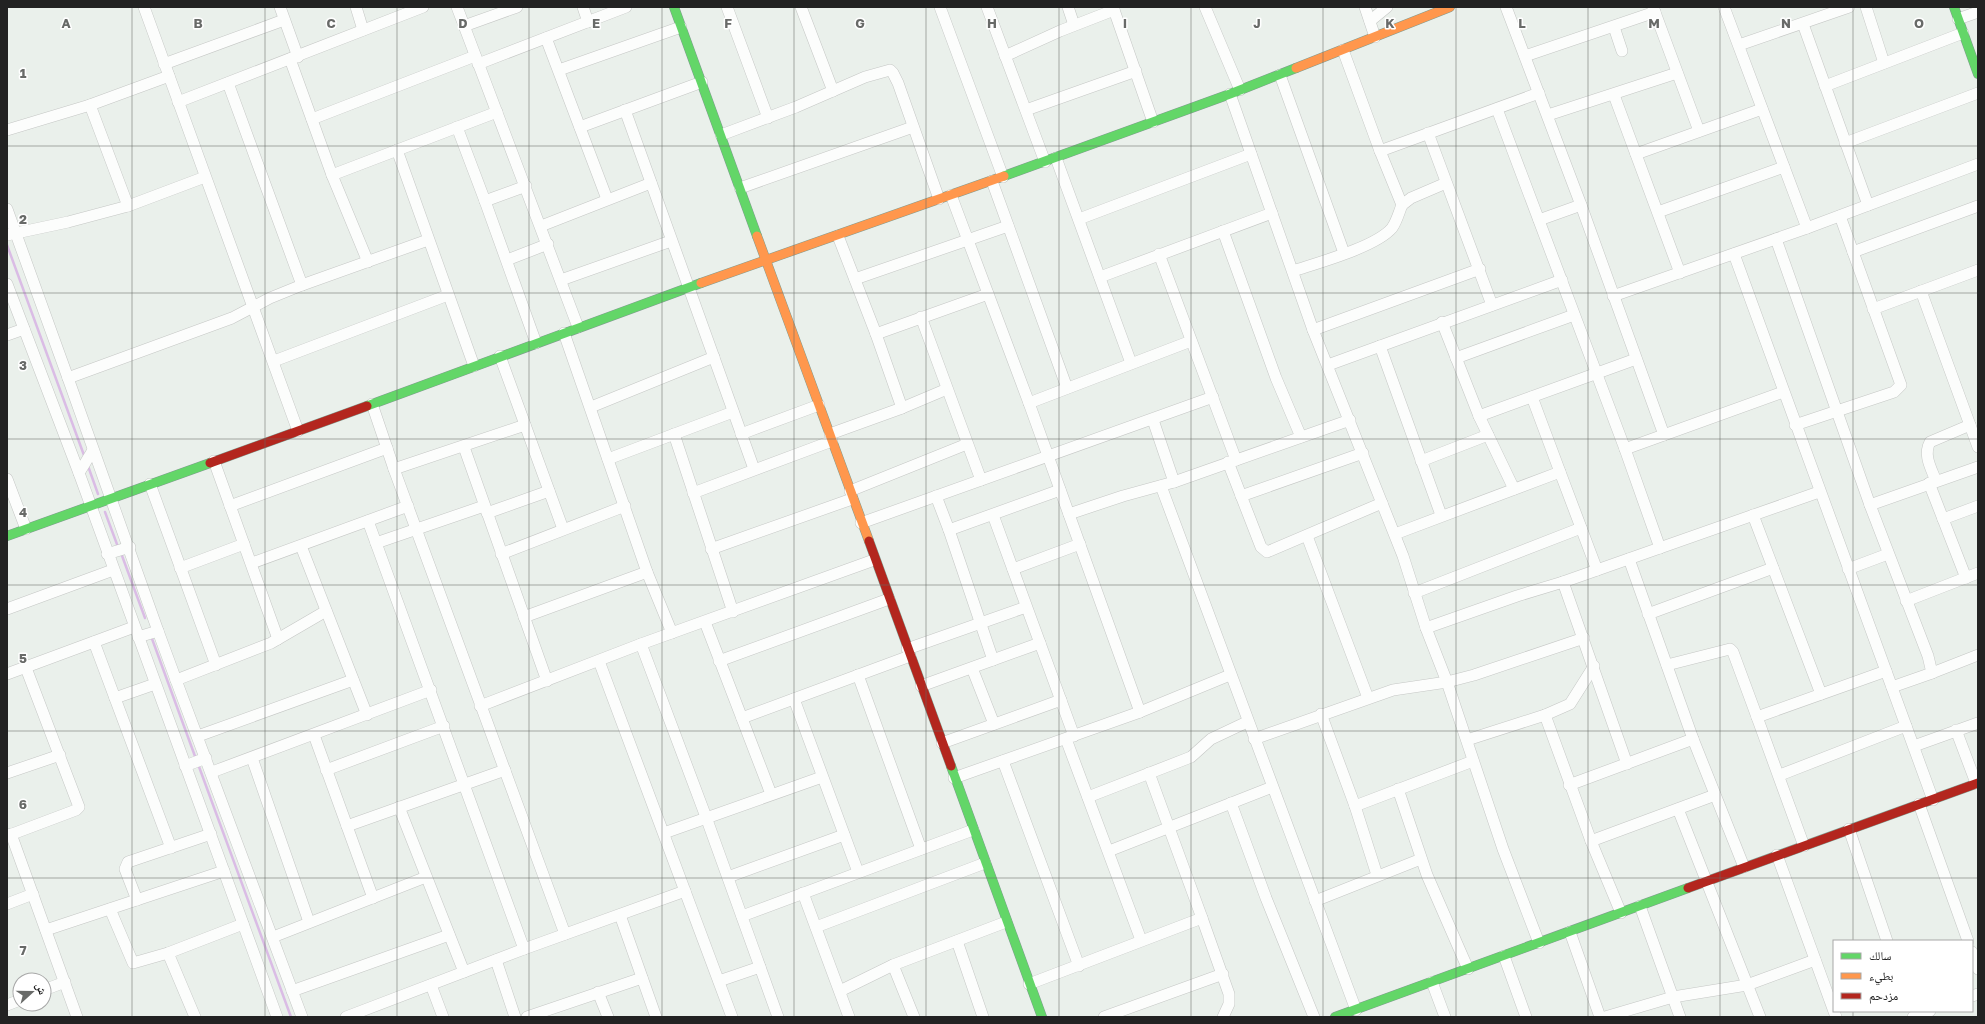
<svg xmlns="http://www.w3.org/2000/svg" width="1985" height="1024" viewBox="0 0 1985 1024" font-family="'Golos Text','Noto Naskh Arabic',sans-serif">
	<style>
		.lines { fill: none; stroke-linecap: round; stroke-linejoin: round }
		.stream { stroke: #dabce5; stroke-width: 2.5 }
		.street-casing { stroke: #c5c7c5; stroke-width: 12 }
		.fast-casing { stroke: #809c90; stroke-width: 10 }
		.slow-casing { stroke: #809c90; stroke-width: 10 }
		.jam-casing { stroke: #809c90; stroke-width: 10 }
		.street { stroke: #fcfdfc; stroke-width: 11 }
		.fast { stroke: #63d668; stroke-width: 9 }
		.slow { stroke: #ff974d; stroke-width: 9 }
		.jam { stroke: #b3261e; stroke-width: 9 }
		.grid { fill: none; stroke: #686a68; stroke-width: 1; stroke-opacity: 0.55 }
		.grid-label { font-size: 13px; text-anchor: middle; font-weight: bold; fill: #686a68; stroke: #fff; stroke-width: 3; stroke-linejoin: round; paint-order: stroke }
	</style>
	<rect width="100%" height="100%" fill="#eaf0eb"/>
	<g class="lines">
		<!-- stream -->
		<g class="stream">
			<path d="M7 245 85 458"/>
			<path d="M88 466 98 494"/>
			<path d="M105 512 118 547"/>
			<path d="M121 553 145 618"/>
			<path d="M151 636 196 759"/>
			<path d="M198 764 291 1017"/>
		</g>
		<defs>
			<g id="street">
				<path d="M144 7 298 431"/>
				<path d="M280 7 298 57"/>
				<path d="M356 7 363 30"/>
				<path d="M457 7 578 327"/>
				<path d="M583 7 588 22"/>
				<path d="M727 7 768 118"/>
				<path d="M801 7 833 91"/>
				<path d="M940 7 1003 177"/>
				<path d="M987 7 1045 162"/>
				<path d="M1068 7 1074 25"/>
				<path d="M1113 7 1153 122"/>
				<path d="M1205 7 1240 90"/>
				<path d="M1365 7 1375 37"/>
				<path d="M1506 7 1581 205 1664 435"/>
				<path d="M1653 7 1699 131"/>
				<path d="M1724 7 1807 228"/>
				<path d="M1866 7 1884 63"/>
				<path d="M1958 19 1978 12"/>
				<path d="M1370 21 1387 7"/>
				<path d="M1803 24 1868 205"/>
				<path d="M464 26 517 7"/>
				<path d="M1614 27 1622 51"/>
				<path d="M546 38 607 199"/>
				<path d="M1739 45 1849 7"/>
				<path d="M1343 50 1380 151 1539 93"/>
				<path d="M1005 56 1060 31 1114 10"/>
				<path d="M1525 56 1655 12"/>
				<path d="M290 59 332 175 368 262"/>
				<path d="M164 64 284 20"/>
				<path d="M478 64 626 7"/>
				<path d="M559 70 681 27"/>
				<path d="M1280 75 1344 253"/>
				<path d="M228 83 302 285"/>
				<path d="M1825 86 1963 33"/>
				<path d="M1230 94 1313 330 1403 556 1426 628 1447 682 1503 849 1539 943"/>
				<path d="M1614 95 1680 273"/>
				<path d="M178 102 423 7"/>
				<path d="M90 105 128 206"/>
				<path d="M1497 109 1625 449 1660 548"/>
				<path d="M625 110 754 469"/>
				<path d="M1026 110 1136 71"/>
				<path d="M1548 115 1677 73"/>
				<path d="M312 119 475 56"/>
				<path d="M457 127 485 201 536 343"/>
				<path d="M580 127 702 82"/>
				<path d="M7 130 90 105 169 76"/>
				<path d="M1428 133 1492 305"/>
				<path d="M721 135 796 107 865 77 890 70 893 73 898 83 939 199"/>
				<path d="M1845 143 1978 93"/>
				<path d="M397 150 474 366"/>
				<path d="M1636 154 1762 109"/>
				<path d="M1056 158 1131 363"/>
				<path d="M332 175 497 112"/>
				<path d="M992 181 1067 388"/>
				<path d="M740 188 913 127"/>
				<path d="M951 195 1029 403 1140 712"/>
				<path d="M485 201 526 186"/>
				<path d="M1402 205 1411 198 1446 183"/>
				<path d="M7 209 68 378"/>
				<path d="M1658 212 1784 167"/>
				<path d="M1079 219 1251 154"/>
				<path d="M1539 220 1581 205"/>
				<path d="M541 226 651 183"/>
				<path d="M1223 231 1276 378 1301 437"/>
				<path d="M7 235 68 222 128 206 205 177"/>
				<path d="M1776 239 1870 505 1928 656 1932 673 1892 687"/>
				<path d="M1853 252 1978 206"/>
				<path d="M1159 254 1236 460"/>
				<path d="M1734 254 1933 800"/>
				<path d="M507 260 548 244"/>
				<path d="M1293 271C1317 263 1376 247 1392 228 1397 221 1399 212 1402 205L1380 151"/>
				<path d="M1100 277 1272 213"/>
				<path d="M855 279 1008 226"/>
				<path d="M561 280 671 241"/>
				<path d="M7 284 79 473 277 1017"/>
				<path d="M1921 291 1978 447"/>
				<path d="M1613 296 1807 228 1978 164"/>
				<path d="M1873 309 1978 270"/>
				<path d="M921 317 981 480"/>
				<path d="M1442 322 1479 416 1514 489"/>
				<path d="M1313 330 1480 269"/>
				<path d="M564 333 647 572 672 633"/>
				<path d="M876 334 988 294"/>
				<path d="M7 335 24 329"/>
				<path d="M1380 346 1441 515"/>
				<path d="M500 356 563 529"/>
				<path d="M1456 358 1574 315"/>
				<path d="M274 361 448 295"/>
				<path d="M1328 365 1562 280"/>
				<path d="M1532 397 1560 472"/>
				<path d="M1029 403 1191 341"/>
				<path d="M372 404 394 469 565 934"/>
				<path d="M591 407 714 357"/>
				<path d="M902 408 947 389"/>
				<path d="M1479 416 1636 359"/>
				<path d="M1153 420 1174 482"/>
				<path d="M1795 425 1894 392 1901 385 1840 216"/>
				<path d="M674 434 733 612"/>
				<path d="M741 434 819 405"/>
				<path d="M830 434 902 408 876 334 838 236"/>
				<path d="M464 447 547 681"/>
				<path d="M1625 449 1783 392"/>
				<path d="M608 459 733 412"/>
				<path d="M214 461 278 639"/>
				<path d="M1421 461 1488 435"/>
				<path d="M1228 462 1261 547 1267 552 1382 503"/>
				<path d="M394 469 525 425"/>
				<path d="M79 473 93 450"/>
				<path d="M7 479 26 529"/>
				<path d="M1936 481C1931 468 1923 455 1930 442L1970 425"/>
				<path d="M1929 483 1966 578"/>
				<path d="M150 484 216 665"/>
				<path d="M1161 486 1356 1010"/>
				<path d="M850 491 967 444"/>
				<path d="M693 493 832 441"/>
				<path d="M936 496 949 530 993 660"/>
				<path d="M1241 496 1363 453"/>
				<path d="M1870 505 1978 467"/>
				<path d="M230 506 387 448"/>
				<path d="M487 513 549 491"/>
				<path d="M1069 514 1123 496 1174 482 1350 420"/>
				<path d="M993 515 1074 736"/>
				<path d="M1753 515 1821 694"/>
				<path d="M1943 519 1978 506"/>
				<path d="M368 521 524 949"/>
				<path d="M861 523 1213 397"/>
				<path d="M949 530 1060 490"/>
				<path d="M1395 534 1560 472 1597 570"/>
				<path d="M1307 536 1368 698"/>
				<path d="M376 543 484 506"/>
				<path d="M301 546 367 715"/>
				<path d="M711 549 852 499"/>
				<path d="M107 554 130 547"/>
				<path d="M501 554 625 506"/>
				<path d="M1629 559 1693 739 1744 867"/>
				<path d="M252 563 408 506"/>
				<path d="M180 568 244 544"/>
				<path d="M1013 569 1080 544"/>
				<path d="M1848 569 1888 554"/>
				<path d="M1563 582 1627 764"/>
				<path d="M1414 593 1581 528"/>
				<path d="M1906 601 1978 573"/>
				<path d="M7 609 113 570"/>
				<path d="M1648 614 1773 568"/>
				<path d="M524 617 647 572"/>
				<path d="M705 622 771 794"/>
				<path d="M1426 628 1517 596 1563 582 1819 492"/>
				<path d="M158 631 68 378 232 318 270 298 302 285 428 240"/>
				<path d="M138 637 158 631 176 680 271 643 326 611"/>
				<path d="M94 642 171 848"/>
				<path d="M641 644 706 817 778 1017"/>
				<path d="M907 649 1026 607"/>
				<path d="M599 661 732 1017"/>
				<path d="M719 661 889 599"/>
				<path d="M1667 665 1730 649 1733 652 1757 717 1886 671"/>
				<path d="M1594 666 1570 704 1545 715 1591 841 1621 913"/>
				<path d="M972 668 994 724"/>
				<path d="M1932 673 1978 655"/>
				<path d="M7 674 134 627"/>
				<path d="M858 675 921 849"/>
				<path d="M176 680 302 1017"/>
				<path d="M921 686 1040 643"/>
				<path d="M115 698 155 684"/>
				<path d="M794 699 858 872"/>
				<path d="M480 706 641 644 874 560"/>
				<path d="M1321 714 1355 806 1377 875"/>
				<path d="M1757 717 1804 846"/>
				<path d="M742 718 910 656"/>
				<path d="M1956 730 1976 783"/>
				<path d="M314 735 373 898"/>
				<path d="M198 736 353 680"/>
				<path d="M1066 739 1141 940"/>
				<path d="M1254 739 1393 690 1447 682 1474 675 1584 638"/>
				<path d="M1467 740 1545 715"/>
				<path d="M942 743 1061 700"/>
				<path d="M1914 746 1978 723"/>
				<path d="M252 758 309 922"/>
				<path d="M1003 761 1079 966"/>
				<path d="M185 766 206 758"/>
				<path d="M326 770 444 726"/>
				<path d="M212 772 431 690"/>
				<path d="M7 773 60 755"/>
				<path d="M1780 775 1906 726"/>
				<path d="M954 778 1140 712 1230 675"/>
				<path d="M1569 785 1693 739"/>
				<path d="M1398 789 1427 875 1468 969"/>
				<path d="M1088 797 1191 757 1211 739 1247 722"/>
				<path d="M1231 803 1266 898 1314 1017"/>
				<path d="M1919 804 1968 941"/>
				<path d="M1355 806 1473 761"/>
				<path d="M399 807 464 972"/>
				<path d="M1678 809 1760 1017"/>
				<path d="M347 826 505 770"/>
				<path d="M1849 829 1887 941"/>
				<path d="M664 833 822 777"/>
				<path d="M11 834 77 1017"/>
				<path d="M7 836 76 810 79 807 26 668"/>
				<path d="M1591 841 1715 795"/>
				<path d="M1109 851 1272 787"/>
				<path d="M1777 855 1836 1017"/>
				<path d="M728 877 844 835"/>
				<path d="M803 893 849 1017"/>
				<path d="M137 900 125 869 128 862 211 834"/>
				<path d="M1315 901 1421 859"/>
				<path d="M7 904 33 894"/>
				<path d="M1640 906 1680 1017"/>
				<path d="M110 909 133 963 168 953"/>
				<path d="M620 915 656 1017"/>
				<path d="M742 916 973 830"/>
				<path d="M1202 918 1229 994V1004L1223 1017"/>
				<path d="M816 927 985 863"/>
				<path d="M46 930 224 871"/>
				<path d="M1570 932 1600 1017"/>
				<path d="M273 937 426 877"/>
				<path d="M957 941 983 1017"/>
				<path d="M1972 952 1978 969"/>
				<path d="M1504 956 1526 1017"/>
				<path d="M496 960 515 1017"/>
				<path d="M893 965 914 1017"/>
				<path d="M719 981 760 967"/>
				<path d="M1432 982 1445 1017"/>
				<path d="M1029 984 1202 918 1149 773"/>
				<path d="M431 985 443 1017"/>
				<path d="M44 990 65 982"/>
				<path d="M292 991 449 935"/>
				<path d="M840 991 893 965 1006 922"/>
				<path d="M598 992 608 1017"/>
				<path d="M1972 996 1978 994"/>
				<path d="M7 1005 20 1000"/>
				<path d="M195 1017 168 953 243 924"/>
				<path d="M346 1017 524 949 685 891"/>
				<path d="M527 1017 642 978"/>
				<path d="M1104 1017 1223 974"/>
				<path d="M1605 1017 1673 997 1747 985 1815 960"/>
				<path d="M1913 1017 1930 1011"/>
			</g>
			<g id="fast">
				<path d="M674 7 757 236"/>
				<path d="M1954 7 1978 74"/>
				<path d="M1004 176 1230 94 1296 68"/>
				<path d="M367 406 701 283"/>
				<path d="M7 536 210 463"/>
				<path d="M951 766 1042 1017"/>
				<path d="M1335 1017 1688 888"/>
			</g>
			<g id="slow">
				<path d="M1296 68 1450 7"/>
				<path d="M757 236 869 541"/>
				<path d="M701 283 1004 176"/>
			</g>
			<g id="jam">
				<path d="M210 463 367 406"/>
				<path d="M869 541 951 766"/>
				<path d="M1688 888 1978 783"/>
			</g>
		</defs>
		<!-- street casing -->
		<use href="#street" class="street-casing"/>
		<!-- fast casing -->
		<use href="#fast" class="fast-casing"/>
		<!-- slow casing -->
		<use href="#slow" class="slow-casing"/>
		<!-- jam casing -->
		<use href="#jam" class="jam-casing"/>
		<!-- street -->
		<use href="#street" class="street"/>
		<!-- fast -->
		<use href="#fast" class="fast"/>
		<!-- slow -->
		<use href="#slow" class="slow"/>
		<!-- jam -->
		<use href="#jam" class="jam"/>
	</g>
	<!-- grid -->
	<path class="grid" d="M132 7V1017M265 7V1017M397 7V1017M529 7V1017M662 7V1017M794 7V1017M926 7V1017M1059 7V1017M1191 7V1017M1323 7V1017M1456 7V1017M1588 7V1017M1720 7V1017M1853 7V941M7 146H1978M7 293H1978M7 439H1978M7 585H1978M7 731H1978M7 878H1978M1853 1011V1017"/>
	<g class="grid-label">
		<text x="66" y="28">A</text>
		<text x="198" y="28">B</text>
		<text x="331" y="28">C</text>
		<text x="463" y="28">D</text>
		<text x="596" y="28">E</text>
		<text x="728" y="28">F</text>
		<text x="860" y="28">G</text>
		<text x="992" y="28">H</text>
		<text x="1125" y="28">I</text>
		<text x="1257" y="28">J</text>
		<text x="1390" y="28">K</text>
		<text x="1522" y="28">L</text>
		<text x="1654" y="28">M</text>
		<text x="1786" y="28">N</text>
		<text x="1919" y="28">O</text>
		<text x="23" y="78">1</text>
		<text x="23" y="224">2</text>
		<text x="23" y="370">3</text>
		<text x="23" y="517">4</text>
		<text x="23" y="663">5</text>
		<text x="23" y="809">6</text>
		<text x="23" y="955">7</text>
	</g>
	<!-- border -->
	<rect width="1985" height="1024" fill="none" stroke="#222222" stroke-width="16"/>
	<!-- legend -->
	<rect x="1833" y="940" width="140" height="72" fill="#ffffff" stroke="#a7a7a7"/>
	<rect x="1841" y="953" width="20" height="6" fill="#63d668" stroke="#a7a7a7"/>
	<text x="1869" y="960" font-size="12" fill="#222222">سالك</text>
	<rect x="1841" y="973" width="20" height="6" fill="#ff974d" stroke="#a7a7a7"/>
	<text x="1869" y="980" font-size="12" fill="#222222">بطيء</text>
	<rect x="1841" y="993" width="20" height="6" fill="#b3261e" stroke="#a7a7a7"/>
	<text x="1869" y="1000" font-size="12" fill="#222222">مزدحم</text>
	<!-- north arrow -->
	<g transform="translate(32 992) rotate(69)"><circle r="19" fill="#ffffff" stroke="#a7a7a7"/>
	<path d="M0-3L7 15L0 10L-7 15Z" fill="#686a68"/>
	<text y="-6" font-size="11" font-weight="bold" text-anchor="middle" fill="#222222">ش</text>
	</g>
</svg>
